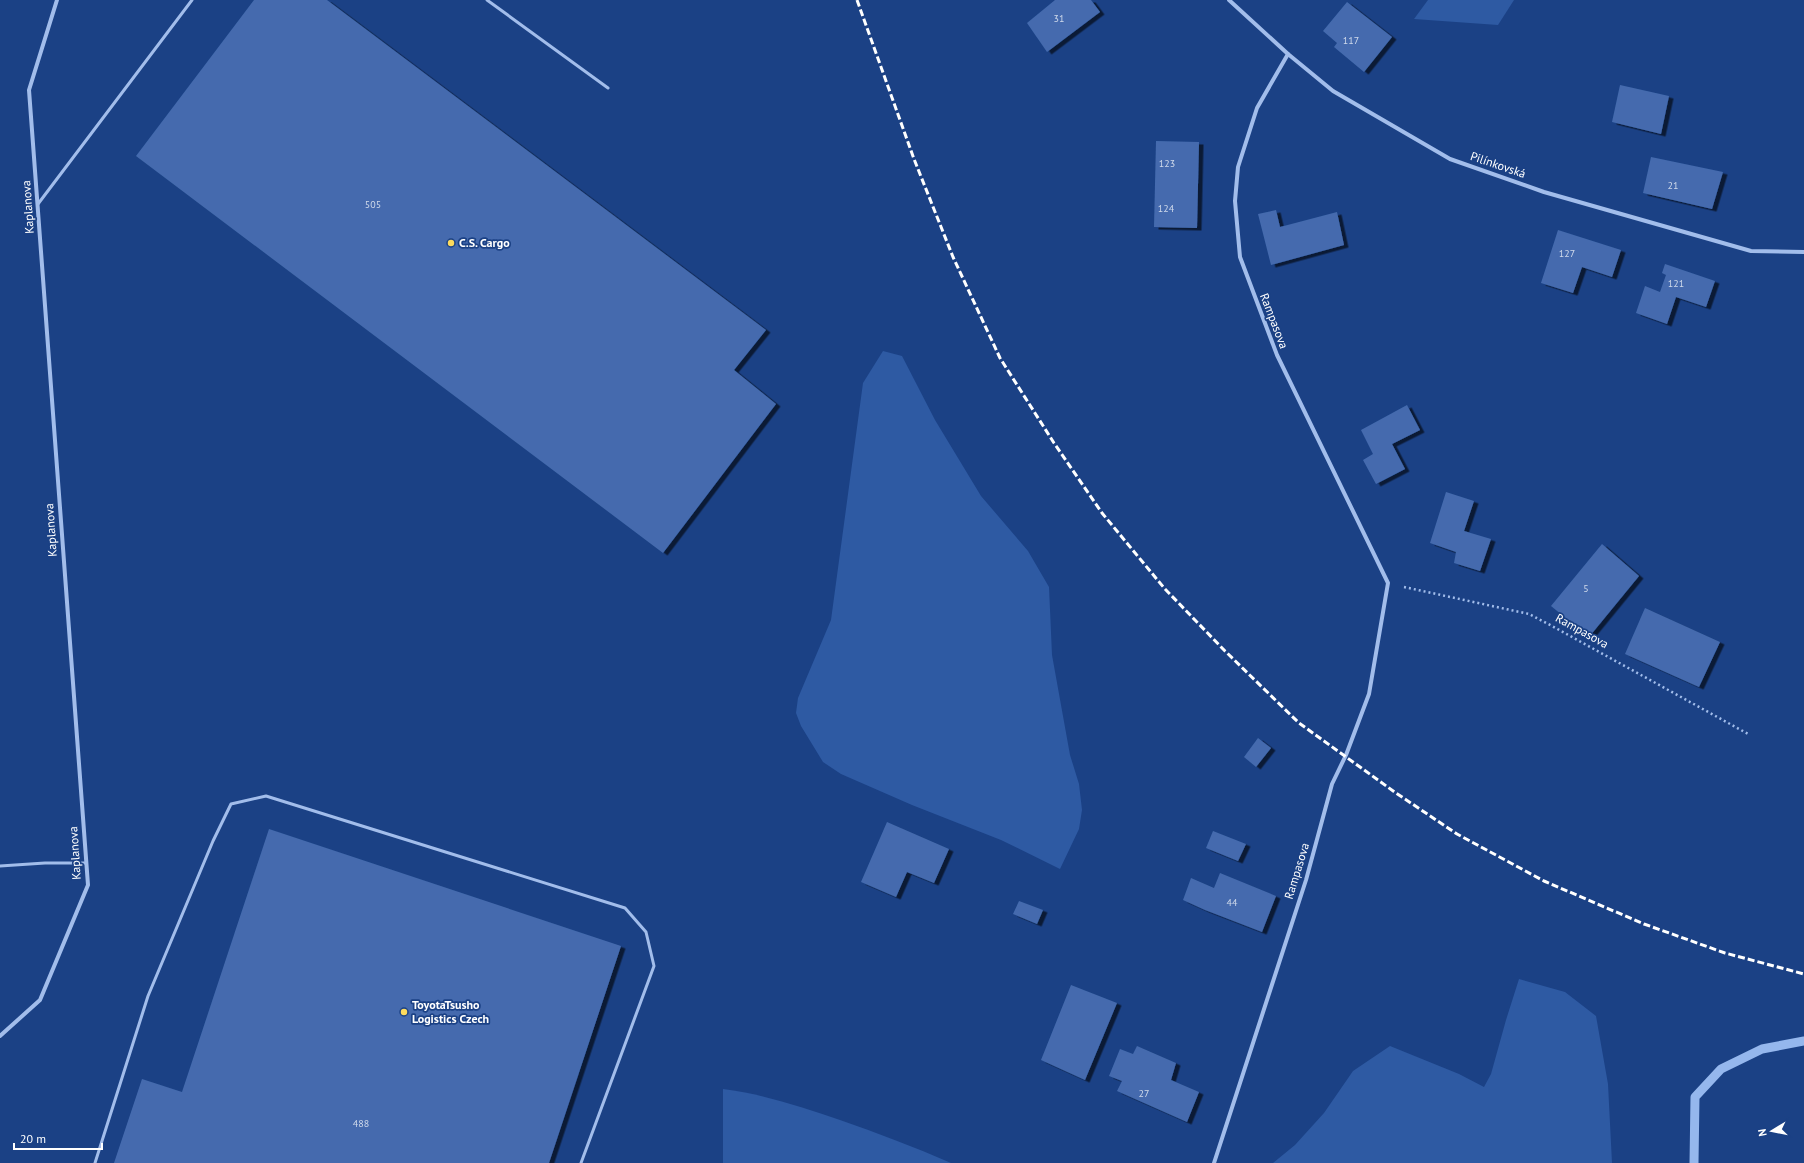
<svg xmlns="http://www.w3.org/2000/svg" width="1804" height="1163" viewBox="0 0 1804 1163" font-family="'PT Sans',sans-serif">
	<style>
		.green { fill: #2e5aa3 }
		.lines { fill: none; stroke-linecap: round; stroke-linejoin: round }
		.stream { stroke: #95b7ed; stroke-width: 9 }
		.building { fill: #446bae; filter: url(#shadow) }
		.path { stroke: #a2bdeb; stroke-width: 2.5; stroke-dasharray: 2 3; stroke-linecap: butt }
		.lane { stroke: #a2bdeb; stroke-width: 3 }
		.street { stroke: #a2bdeb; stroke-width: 4 }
		.rail { stroke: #fff; stroke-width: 3; stroke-dasharray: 7 3; stroke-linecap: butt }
		.poi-dot { fill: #fddb5e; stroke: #1b4185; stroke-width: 1.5 }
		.labels { text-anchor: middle; stroke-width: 3.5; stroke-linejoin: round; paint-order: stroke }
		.number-label { font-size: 10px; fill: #d0daeb }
		.street-label { font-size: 12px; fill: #fff; stroke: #1b4185 }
		.poi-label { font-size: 12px; font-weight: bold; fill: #fff; stroke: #1b4185; text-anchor: start }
	</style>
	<defs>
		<filter id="shadow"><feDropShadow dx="4.5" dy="2.5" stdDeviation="0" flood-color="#0009"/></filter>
	</defs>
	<rect width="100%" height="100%" fill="#1b4185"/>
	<!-- green -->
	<g class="green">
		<path d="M1428 0H1514L1498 25 1414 19Z"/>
		<path d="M883 351 902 356 935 420 981 496 1028 551 1049 587 1052 655 1070 755 1079 784 1082 810 1079 829 1060 869 1001 840 912 805 841 774 823 762 801 726 796 713 798 698 831 620 863 383Z"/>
		<path d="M1519 979 1565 992 1596 1016 1608 1084 1612 1163H1273L1295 1145 1324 1113 1353 1071 1390 1046 1459 1074 1484 1087 1491 1074 1506 1020Z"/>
		<path d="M723 1089C763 1094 802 1107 840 1120 878 1133 914 1147 951 1163H723Z"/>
	</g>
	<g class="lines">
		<!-- stream -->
		<path class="stream" d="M1694 1163 1695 1097 1721 1069 1762 1049 1804 1041"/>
	</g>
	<!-- building -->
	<g class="building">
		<path d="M254 0H327L766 330 734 370 776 404 663 553 136 156Z"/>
		<path d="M1055 0H1091L1100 12 1047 52 1027 23Z"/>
		<path d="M1347 2 1392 37 1364 72 1334 47 1337 43 1323 31Z"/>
		<path d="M1620 85 1669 96 1661 134 1612 122Z"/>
		<path d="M1156 141 1199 142 1197 228 1154 227Z"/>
		<path d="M1651 157 1723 172 1712 209 1643 193Z"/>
		<path d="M1276 210 1280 227 1337 212 1344 245 1271 265 1258 214Z"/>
		<path d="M1558 230 1621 250 1612 277 1582 267 1573 293 1541 283Z"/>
		<path d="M1665 264 1715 281 1706 307 1676 297 1667 324 1636 313 1645 286 1660 292 1666 275 1662 273Z"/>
		<path d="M1407 405 1420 430 1392 444 1405 469 1376 484 1363 460 1373 454 1361 430Z"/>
		<path d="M1446 492 1474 501 1464 531 1491 539 1480 571 1454 563 1456 552 1430 543Z"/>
		<path d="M1602 544 1639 576 1589 637 1551 606Z"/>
		<path d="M1645 608 1720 642 1699 687 1625 654Z"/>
		<path d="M1258 738 1271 748 1256 767 1244 757Z"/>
		<path d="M887 822 949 849 934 883 907 872 896 897 861 882Z"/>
		<path d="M269 829 621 946 549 1163H114L142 1079 182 1092Z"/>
		<path d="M1213 831 1246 844 1238 861 1206 848Z"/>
		<path d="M1220 873 1276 896 1262 932 1205 910 1183 900 1191 878 1214 888Z"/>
		<path d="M1019 901 1043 910 1037 924 1013 914Z"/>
		<path d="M1071 985 1117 1003 1085 1080 1041 1060Z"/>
		<path d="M1137 1046 1176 1063 1171 1080 1199 1092 1187 1122 1117 1091 1122 1081 1109 1076 1120 1049 1133 1054Z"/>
	</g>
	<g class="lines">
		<!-- path -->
		<path class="path" d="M1404 587 1529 614 1552 626 1750 735"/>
		<!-- lane -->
		<g class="lane">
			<path d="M487 0 608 88"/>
			<path d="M38 204 192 0"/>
			<path d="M0 866 45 863H86"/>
			<path d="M95 1163 148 996 213 841 231 804 266 796 625 908 646 932 654 966 581 1163"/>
		</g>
		<!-- street -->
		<g class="street">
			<path d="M1229 0 1288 54 1333 91 1450 159 1544 192 1751 251 1804 252"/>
			<path d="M0 1036 40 1000 88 885 29 90 57 0"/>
			<path d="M1214 1163 1306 880 1332 784 1346 755 1369 694 1388 583 1277 355 1240 257 1235 201 1238 167 1257 108 1288 54"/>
		</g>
		<!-- rail -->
		<path class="rail" d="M857 0 914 159 953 257 1000 358 1054 443 1102 513 1165 589 1225 651 1299 723 1396 793 1457 834 1544 881 1644 924 1725 953 1804 974"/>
	</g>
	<!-- markers -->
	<g class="poi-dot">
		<circle cx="451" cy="243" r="4"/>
		<circle cx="404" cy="1012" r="4"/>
	</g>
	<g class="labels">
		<!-- number labels -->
		<g class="number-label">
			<text x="1059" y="22">31</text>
			<text x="1351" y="44">117</text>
			<text x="1167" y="167">123</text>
			<text x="1673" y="189">21</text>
			<text x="373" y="208">505</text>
			<text x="1166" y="212">124</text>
			<text x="1567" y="257">127</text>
			<text x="1676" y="287">121</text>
			<text x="1586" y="592">5</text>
			<text x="1232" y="906">44</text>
			<text x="1144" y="1097">27</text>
			<text x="361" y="1127">488</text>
		</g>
		<!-- street labels -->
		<g class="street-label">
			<text transform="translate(1498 165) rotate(19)" y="4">Pilínkovská</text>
			<text transform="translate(28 207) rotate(-94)" y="4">Kaplanova</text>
			<text transform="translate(1274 321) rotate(69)" y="4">Rampasova</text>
			<text transform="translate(51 530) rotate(-94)" y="4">Kaplanova</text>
			<text transform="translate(1582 631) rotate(29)" y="4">Rampasova</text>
			<text transform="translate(75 853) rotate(-94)" y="4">Kaplanova</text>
			<text transform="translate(1297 871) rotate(-73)" y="4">Rampasova</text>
		</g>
		<!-- poi labels -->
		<g class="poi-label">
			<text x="459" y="247">C.S. Cargo</text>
			<text x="412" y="1009">ToyotaTsusho<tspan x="412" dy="14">Logistics Czech</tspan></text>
		</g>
	</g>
	<!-- north arrow -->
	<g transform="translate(1772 1131) rotate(260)" stroke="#1b4185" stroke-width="3" paint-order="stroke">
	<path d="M0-3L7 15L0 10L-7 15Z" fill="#ffffff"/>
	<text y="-6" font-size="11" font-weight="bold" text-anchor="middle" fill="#ffffff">N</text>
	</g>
	<!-- scale -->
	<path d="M14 1143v6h88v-6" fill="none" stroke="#ffffff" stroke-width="2"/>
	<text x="20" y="1143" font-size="12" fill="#ffffff" stroke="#1b4185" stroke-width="3" paint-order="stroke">20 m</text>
</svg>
